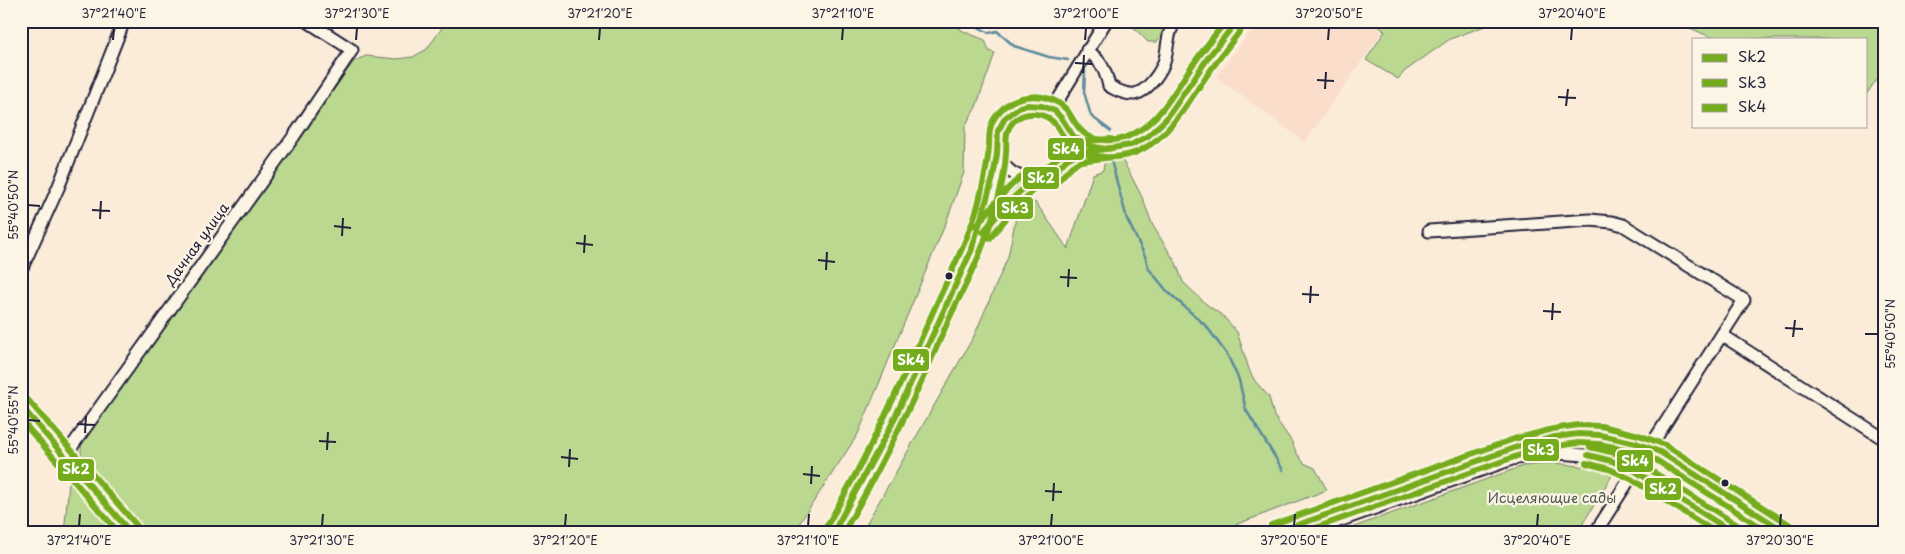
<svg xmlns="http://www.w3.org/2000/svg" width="1905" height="554" viewBox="0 0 1905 554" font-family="'Playpen Sans',sans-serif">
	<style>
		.built { fill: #fadecb }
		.green { fill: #bad890; stroke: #6e7d66 }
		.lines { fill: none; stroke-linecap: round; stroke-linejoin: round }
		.stream { stroke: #5b8a9d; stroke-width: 2.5 }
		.minor-casing { stroke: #22223b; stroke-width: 15 }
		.minor { stroke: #fcf5e5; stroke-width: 11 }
		.bus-1-casing { stroke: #fcf5e5; stroke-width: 10 }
		.bus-2-casing { stroke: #fcf5e5; stroke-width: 10 }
		.bus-3-casing { stroke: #fcf5e5; stroke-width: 10 }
		.bus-1 { stroke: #75ac1c; stroke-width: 6 }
		.bus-2 { stroke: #75ac1c; stroke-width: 6 }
		.bus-3 { stroke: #75ac1c; stroke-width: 6 }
		.ticks { fill: none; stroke: #22223b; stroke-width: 2 }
		.bus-dot { fill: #22223b; stroke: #fcf5e5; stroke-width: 2 }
		.labels { text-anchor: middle; stroke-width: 4.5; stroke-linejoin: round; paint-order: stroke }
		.street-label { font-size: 14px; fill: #22223b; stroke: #fcf5e5 }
		.park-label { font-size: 14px; fill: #505954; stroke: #fcf5e5 }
		.line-badge { stroke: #fcf5e5; stroke-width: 2 }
		.badge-label { font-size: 14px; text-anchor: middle; font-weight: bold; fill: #fff }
		.neatline { fill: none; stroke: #22223b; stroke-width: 2 }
		.ticks-label { font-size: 12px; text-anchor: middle; fill: #22223b }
	</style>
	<rect width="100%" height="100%" fill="#fbebd9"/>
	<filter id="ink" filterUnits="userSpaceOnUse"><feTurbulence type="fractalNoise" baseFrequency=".02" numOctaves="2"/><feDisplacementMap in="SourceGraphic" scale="10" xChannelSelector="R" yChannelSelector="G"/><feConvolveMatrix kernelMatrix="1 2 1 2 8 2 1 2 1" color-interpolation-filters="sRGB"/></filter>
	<g filter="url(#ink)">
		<!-- built -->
		<path class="built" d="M1258 21H1368L1382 32 1305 142 1216 77Z"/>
		<!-- green -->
		<g class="green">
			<path d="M447 21H948L965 32 985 40 989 51 995 53 976 107 965 126 964 172 947 220 858 434 793 533H146L83 460 81 452V443L354 61 366 56 397 59 413 57 427 49Z"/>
			<path d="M1127 21H1163L1165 26 1157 42H1148Z"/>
			<path d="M1371 21H1884V68L1866 95V39H1715L1690 28 1674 25 1521 22 1493 23 1450 39 1405 71 1398 79 1366 60 1385 31Z"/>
			<path d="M1115 157 1122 160 1128 170 1142 197 1153 226 1176 263 1183 282 1206 304 1223 316 1237 332 1250 372 1255 381 1269 397 1274 416 1292 442 1296 452 1304 463 1315 468 1327 490 1214 533H861L974 336 1008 257 1017 212 1023 199 1036 203 1068 249 1093 174 1103 170 1105 159Z"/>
			<path d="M1579 439 1601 441 1633 448 1635 455 1631 460 1627 461 1538 450V448L1563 441Z"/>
			<path d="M1555 463 1595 468 1613 474 1577 533H1337L1523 466Z"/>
			<path d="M74 482 118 533H64L69 483Z"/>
		</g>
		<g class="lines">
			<!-- stream -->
			<g class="stream">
				<path d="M968 21 989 33 997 31 1014 46 1049 57 1068 60"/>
				<path d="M1085 71 1084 92 1091 116 1111 131"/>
				<path d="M1110 157 1127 219 1145 256 1149 269 1167 291 1207 327 1228 356 1239 380 1246 410 1283 470"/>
			</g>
			<defs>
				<g id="minor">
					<path d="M1087 50C1101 61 1105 69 1109 86 1116 90 1126 95 1135 94 1148 91 1162 71 1165 59 1168 46 1167 33 1175 21"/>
					<circle cx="1033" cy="142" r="37"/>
					<path d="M1052 110 1106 21"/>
					<path d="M1069 131 1077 139 1097 148"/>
					<path d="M1066 159 1097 148 1128 146 1137 143 1152 133 1173 109 1202 67 1237 21"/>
					<path d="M1429 231 1590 220 1612 222 1623 225 1744 300 1595 533"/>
					<path d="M979 236 1003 207 1035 179"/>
					<path d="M21 270 58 188 124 21"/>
					<path d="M1722 335 1884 439"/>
					<path d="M21 406 131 533"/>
					<path d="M65 456 294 136 352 50 307 21"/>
					<path d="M833 533 879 452 910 388 975 241 990 197 998 154"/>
					<path d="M1274 533 1517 447 1555 437 1578 434 1600 435 1636 443 1660 452 1787 533"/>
					<path d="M1305 533 1512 459 1539 454 1559 453 1597 456 1612 461 1635 471 1734 533"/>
				</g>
			</defs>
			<!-- minor casing -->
			<use href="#minor" class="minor-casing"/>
			<!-- minor -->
			<use href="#minor" class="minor"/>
			<defs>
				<g id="bus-1">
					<path d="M983 232 1008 203 1029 183 1054 173 1067 159 1078 153 1112 148"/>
					<path d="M21 406 131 533"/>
					<path d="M1588 455 1612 461 1635 471 1734 533"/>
					<path d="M833 533 891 426 972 249 993 178 997 154 998 131 1005 118 1020 107 1027 105 1042 106 1055 111 1062 119 1073 136 1089 146 1106 149 1131 145 1148 136 1166 119 1210 55 1237 21"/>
					<path d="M1275 533 1517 447 1555 437 1578 434 1600 435 1636 443 1660 452 1787 533"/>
				</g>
				<g id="bus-2">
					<path d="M990 238 1014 209 1034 190 1058 181 1072 166 1081 161 1113 157"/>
					<path d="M21 420 119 533"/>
					<path d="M1586 463 1609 469 1631 479 1717 533"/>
					<path d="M843 533C883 465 917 394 948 321 960 295 975 269 984 242 994 214 1005 182 1006 153 1007 141 1004 131 1014 121 1026 110 1045 112 1055 124 1061 131 1063 139 1071 145 1091 160 1121 161 1143 149 1170 134 1186 106 1203 81 1216 62 1230 44 1244 26"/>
					<path d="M1301 533 1520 455 1557 446 1578 443 1599 444 1634 451 1656 460 1770 533"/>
				</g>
				<g id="bus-3">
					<path d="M976 226C991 209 1005 188 1024 175 1032 170 1042 170 1049 165 1055 162 1058 155 1063 151 1077 141 1095 140 1111 139"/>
					<path d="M28 400 138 527"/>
					<path d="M1590 447 1615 453 1639 463 1739 526"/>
					<path d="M1271 525 1514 439 1553 429 1578 425 1601 426 1639 435 1665 445 1792 526"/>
					<path d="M825 529C866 459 900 387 932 314 948 277 967 243 978 205 982 189 986 173 988 156 991 138 985 126 1001 110 1018 92 1048 92 1066 109 1071 115 1074 122 1079 128 1091 144 1119 143 1135 133 1160 119 1174 93 1189 70 1201 53 1213 37 1226 21"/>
				</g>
			</defs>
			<!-- bus-1 casing -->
			<use href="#bus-1" class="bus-1-casing"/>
			<!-- bus-2 casing -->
			<use href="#bus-2" class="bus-2-casing"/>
			<!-- bus-3 casing -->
			<use href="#bus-3" class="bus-3-casing"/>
			<!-- bus-1 -->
			<use href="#bus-1" class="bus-1"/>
			<!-- bus-2 -->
			<use href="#bus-2" class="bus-2"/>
			<!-- bus-3 -->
			<use href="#bus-3" class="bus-3"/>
		</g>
	</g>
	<!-- ticks -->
	<path class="ticks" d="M113 40 114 28M356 40 357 28M599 40 600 28M842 40 843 28M1085 40 1086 28M1328 40 1329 28M1571 40 1572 28M1075 63 1092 64M1083 73 1084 55M1317 80 1334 81M1325 89 1326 72M1558 97 1576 98M1566 106 1568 89M28 205 40 206M92 210 110 211M100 219 101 201M334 226 351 228M342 236 343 218M576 243 593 245M584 253 585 235M818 260 835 262M826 270 827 252M1060 277 1077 278M1068 287 1069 269M1302 294 1319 295M1310 303 1311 286M1543 311 1561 312M1552 320 1553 303M1785 328 1803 329M1865 334H1878M1793 337 1795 320M28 420 40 421M77 424 95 425M85 433 86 416M319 441 336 442M327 450 328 432M561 457 578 459M569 467 570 449M803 474 820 476M811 484 812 466M1045 491 1062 492M1053 501 1054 483M79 526 80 514M322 526 323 514M565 526 566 514M808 526 809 514M1051 526 1052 514M1294 526 1295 514M1537 526 1538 514M1780 526 1781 514"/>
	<!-- markers -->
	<g class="bus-dot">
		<circle cx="949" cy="276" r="4.5"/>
		<circle cx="1725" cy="483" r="4.5"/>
	</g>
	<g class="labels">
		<!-- street labels -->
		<g class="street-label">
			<text transform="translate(197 244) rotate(-54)" y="5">Дачная улица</text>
		</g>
		<!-- park labels -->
		<g class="park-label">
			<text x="1552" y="503">Исцеляющие сады</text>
		</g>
	</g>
	<g class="line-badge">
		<rect x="1047" y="137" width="38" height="24" rx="5" fill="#75ac1c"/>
		<rect x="1022" y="166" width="38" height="24" rx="5" fill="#75ac1c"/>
		<rect x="996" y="196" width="38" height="24" rx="5" fill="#75ac1c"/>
		<rect x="892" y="348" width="38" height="24" rx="5" fill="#75ac1c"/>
		<rect x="1522" y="438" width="38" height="24" rx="5" fill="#75ac1c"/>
		<rect x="1616" y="449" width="38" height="24" rx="5" fill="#75ac1c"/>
		<rect x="57" y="458" width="38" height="24" rx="5" fill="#75ac1c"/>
		<rect x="1644" y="477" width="38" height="24" rx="5" fill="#75ac1c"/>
	</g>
	<g class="badge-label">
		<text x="1066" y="154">Sk4</text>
		<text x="1041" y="183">Sk2</text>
		<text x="1015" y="213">Sk3</text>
		<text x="911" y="365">Sk4</text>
		<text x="1541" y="455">Sk3</text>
		<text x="1635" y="466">Sk4</text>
		<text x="76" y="474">Sk2</text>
		<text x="1663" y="494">Sk2</text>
	</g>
	<!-- margin -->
	<rect width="1905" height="554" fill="none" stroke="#fcf5e5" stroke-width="55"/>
	<!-- legend -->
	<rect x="1692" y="38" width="175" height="90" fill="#fcf5e5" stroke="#a5a1a1"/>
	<rect x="1702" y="54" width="25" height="8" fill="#75ac1c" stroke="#a5a1a1"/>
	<text x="1738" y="62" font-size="15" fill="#22223b">Sk2</text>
	<rect x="1702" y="79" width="25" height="8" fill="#75ac1c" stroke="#a5a1a1"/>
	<text x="1738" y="88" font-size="15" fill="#22223b">Sk3</text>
	<rect x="1702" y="104" width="25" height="8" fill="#75ac1c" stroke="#a5a1a1"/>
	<text x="1738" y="112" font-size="15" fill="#22223b">Sk4</text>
	<rect x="28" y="28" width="1850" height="498" class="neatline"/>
	<g class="ticks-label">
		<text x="114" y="18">37°21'40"E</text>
		<text x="357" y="18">37°21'30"E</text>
		<text x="600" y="18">37°21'20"E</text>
		<text x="843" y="18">37°21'10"E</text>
		<text x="1086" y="18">37°21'00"E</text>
		<text x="1329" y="18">37°20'50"E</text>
		<text x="1572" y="18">37°20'40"E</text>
		<text transform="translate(14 205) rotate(-90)" y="4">55°40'50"N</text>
		<text transform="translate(1891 334) rotate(-90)" y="4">55°40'50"N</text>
		<text transform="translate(14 420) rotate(-90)" y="4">55°40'55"N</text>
		<text x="79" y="545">37°21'40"E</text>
		<text x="322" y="545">37°21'30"E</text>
		<text x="565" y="545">37°21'20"E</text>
		<text x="808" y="545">37°21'10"E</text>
		<text x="1051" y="545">37°21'00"E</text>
		<text x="1294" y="545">37°20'50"E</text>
		<text x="1537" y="545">37°20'40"E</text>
		<text x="1780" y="545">37°20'30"E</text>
	</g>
</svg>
